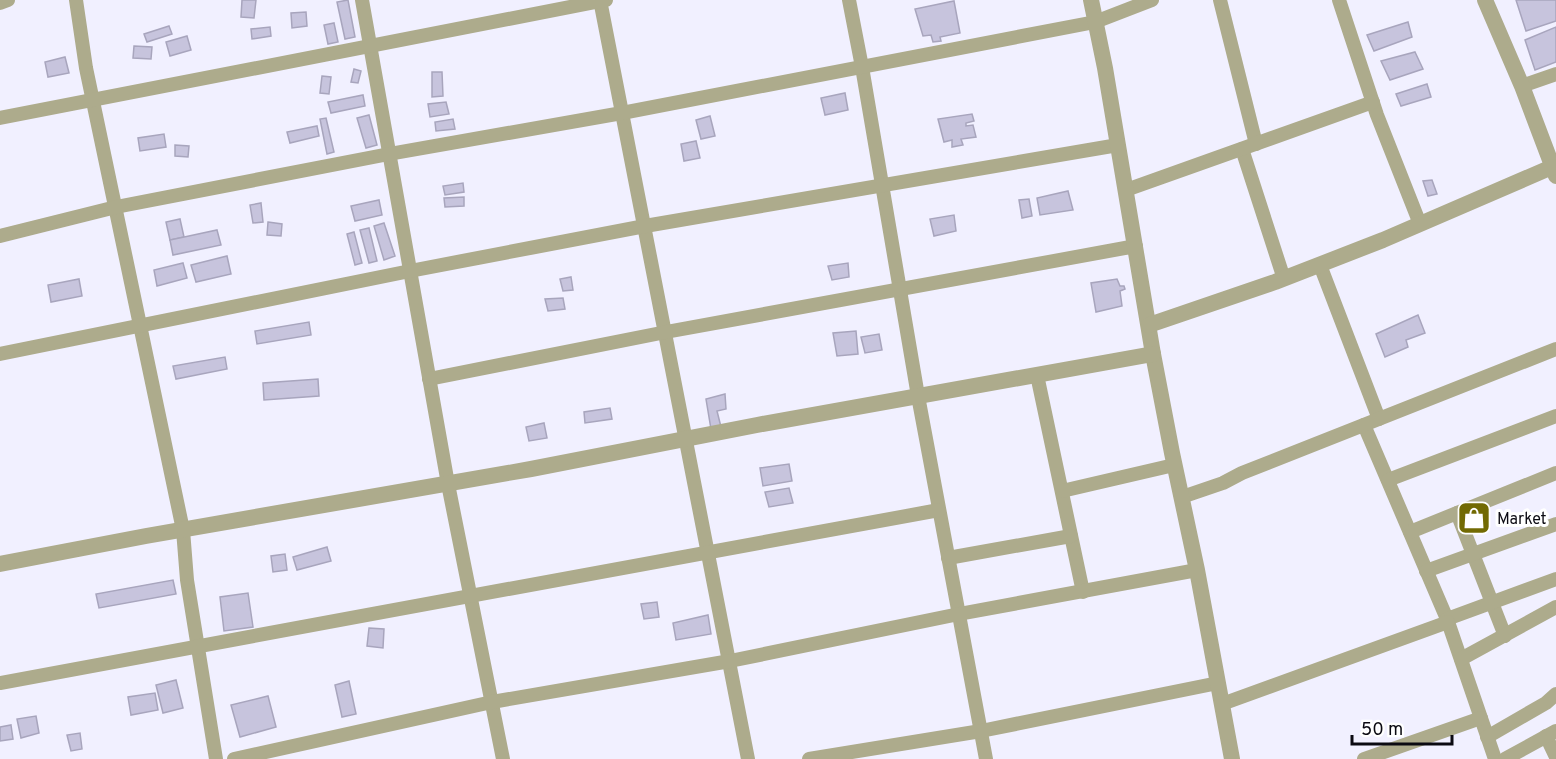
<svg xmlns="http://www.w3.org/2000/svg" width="1556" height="759" viewBox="0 0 1556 759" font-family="Overpass,sans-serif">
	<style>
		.building { fill: #c7c4dd; stroke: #a8a5bd; stroke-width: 1.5 }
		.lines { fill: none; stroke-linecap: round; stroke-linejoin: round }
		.minor { stroke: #adab8c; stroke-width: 14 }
		.tertiary { stroke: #adab8c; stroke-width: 16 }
		.labels { text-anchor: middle; stroke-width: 6; stroke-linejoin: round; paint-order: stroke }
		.poi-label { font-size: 16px; fill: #0b0a12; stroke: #fff; text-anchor: start }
	</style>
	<rect width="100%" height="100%" fill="#f1f0ff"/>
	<!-- building -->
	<g class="building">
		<path d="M242 0H256L254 18 241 17Z"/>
		<path d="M348 0 355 37 345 39 337 2Z"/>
		<path d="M1516 0H1556V21L1526 31Z"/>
		<path d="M954 1 960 33 940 37 941 41 933 42 931 35 923 36 915 9Z"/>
		<path d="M306 12 307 26 292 28 291 13Z"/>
		<path d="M1408 22 1412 37 1374 51 1367 35Z"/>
		<path d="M334 23 338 42 328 44 324 25Z"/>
		<path d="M169 26 172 34 147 42 144 34Z"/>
		<path d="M270 27 271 36 252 39 251 29Z"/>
		<path d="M1556 27V62L1535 70 1525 40Z"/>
		<path d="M187 36 191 50 170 56 166 42Z"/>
		<path d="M134 46 152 47 151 59 133 58Z"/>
		<path d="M1415 52 1423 69 1390 80 1381 61Z"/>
		<path d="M65 57 69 73 48 77 45 62Z"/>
		<path d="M354 69 361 71 358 83 351 82Z"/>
		<path d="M432 72H442L443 96 432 97Z"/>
		<path d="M322 76 331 77 329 94 320 93Z"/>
		<path d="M1427 84 1431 97 1401 106 1396 94Z"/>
		<path d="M845 93 848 110 825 115 821 98Z"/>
		<path d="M363 95 365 106 331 113 328 102Z"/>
		<path d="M446 102 449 114 430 117 428 104Z"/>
		<path d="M972 114 974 121 966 123V126L973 125 976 137 961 139 963 145 952 147V140L944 142 938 119Z"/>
		<path d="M369 115 377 145 366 148 357 118Z"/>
		<path d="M710 116 715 136 701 139 696 120Z"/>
		<path d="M326 118 334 152 327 154 320 119Z"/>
		<path d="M453 119 455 129 436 131 435 122Z"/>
		<path d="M317 126 319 136 290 143 287 132Z"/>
		<path d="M164 134 166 147 140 151 138 138Z"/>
		<path d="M696 141 700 158 684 161 681 144Z"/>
		<path d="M175 145 189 146 188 157 175 156Z"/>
		<path d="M1432 180 1437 194 1428 196 1423 181Z"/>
		<path d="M463 183 464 192 445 195 443 186Z"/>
		<path d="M1068 191 1073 210 1040 215 1037 198Z"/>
		<path d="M464 197V206L445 207 444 198Z"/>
		<path d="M1029 199 1032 216 1022 218 1019 200Z"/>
		<path d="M379 200 382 215 355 221 351 206Z"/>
		<path d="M261 203 263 222 253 223 250 205Z"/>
		<path d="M954 215 956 231 934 236 930 219Z"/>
		<path d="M180 219 184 237 170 240 166 222Z"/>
		<path d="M268 222 282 224 281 236 267 235Z"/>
		<path d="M384 223 395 256 384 260 374 226Z"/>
		<path d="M369 228 377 261 369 263 360 230Z"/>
		<path d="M217 230 221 245 173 255 170 240Z"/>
		<path d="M354 232 362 263 355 265 347 234Z"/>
		<path d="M227 256 231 274 196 282 191 265Z"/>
		<path d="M183 263 187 278 157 286 154 270Z"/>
		<path d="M848 263 849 277 832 280 828 266Z"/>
		<path d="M571 277 573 290 563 291 560 279Z"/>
		<path d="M79 279 82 296 51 302 48 285Z"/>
		<path d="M1117 279 1120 286H1124L1125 289 1120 291 1122 306 1096 312 1091 283Z"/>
		<path d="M563 298 565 309 548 311 545 299Z"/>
		<path d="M1418 315 1425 333 1406 340 1408 347 1385 357 1376 334Z"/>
		<path d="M309 322 311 335 257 344 255 331Z"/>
		<path d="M856 331 858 354 837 356 833 333Z"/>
		<path d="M879 334 882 350 865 353 861 337Z"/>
		<path d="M225 357 227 369 176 379 173 366Z"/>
		<path d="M318 379 319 396 264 400 263 383Z"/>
		<path d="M725 394 726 409 717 411 721 427 711 429 706 399Z"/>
		<path d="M610 408 612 419 585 423 584 412Z"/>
		<path d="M544 423 547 438 529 441 526 427Z"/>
		<path d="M789 464 792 481 763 486 760 468Z"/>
		<path d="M789 488 793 503 769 507 765 492Z"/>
		<path d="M327 547 331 561 297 570 293 557Z"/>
		<path d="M285 554 287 570 273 572 271 556Z"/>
		<path d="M173 580 176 594 99 608 96 594Z"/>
		<path d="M248 593 253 627 224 631 220 597Z"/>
		<path d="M657 602 659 617 644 619 641 604Z"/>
		<path d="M708 615 711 634 676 640 673 623Z"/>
		<path d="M369 628 384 629 383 648 367 646Z"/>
		<path d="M176 680 183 708 163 713 156 685Z"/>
		<path d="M349 681 356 714 342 717 335 685Z"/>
		<path d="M155 693 158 710 131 715 128 697Z"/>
		<path d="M268 696 276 727 240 737 231 705Z"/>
		<path d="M36 716 39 733 21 738 17 719Z"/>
		<path d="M11 725 13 739 0 741V727Z"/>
		<path d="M80 733 82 749 71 751 67 735Z"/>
	</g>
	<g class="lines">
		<!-- minor -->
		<g class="minor">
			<path d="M76 0 86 68 183 530 187 580 216 759"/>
			<path d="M362 0 448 484 503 759"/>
			<path d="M600 0 748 759"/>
			<path d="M849 0 862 67 918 396 986 759"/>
			<path d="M1220 0 1256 144"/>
			<path d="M1339 0 1377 115 1420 224"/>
			<path d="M0 3 8 0"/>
			<path d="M1522 86 1556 74"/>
			<path d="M0 118 606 0"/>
			<path d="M1242 149 1284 279"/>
			<path d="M1126 190 1373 102"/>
			<path d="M0 236 116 207 389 154 622 113 1095 22 1152 0"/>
			<path d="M1320 265 1379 419"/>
			<path d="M0 354 410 271 645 226 1118 145"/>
			<path d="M1037 375 1083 592"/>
			<path d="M429 379 666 332 1136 246"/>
			<path d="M1364 425 1447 619 1495 759"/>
			<path d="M1388 480 1556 416"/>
			<path d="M1062 491 1174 465"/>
			<path d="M1182 497 1223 483 1242 473 1556 349"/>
			<path d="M1457 513 1505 636"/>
			<path d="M1410 532 1556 473"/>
			<path d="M948 558 1071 536"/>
			<path d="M1426 571 1556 524"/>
			<path d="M1447 619 1556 579"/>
			<path d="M1461 659 1556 607"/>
			<path d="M0 683C313 626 626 565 939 510"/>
			<path d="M1222 704 1448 622"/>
			<path d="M1546 736 1556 757"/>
			<path d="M1487 737 1546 703 1556 694"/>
			<path d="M234 759 492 702 730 661 959 614 1197 570"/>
			<path d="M809 759 981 731 1218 683"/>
			<path d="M1364 759 1481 718"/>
			<path d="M1505 759 1556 731"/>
		</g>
		<!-- tertiary -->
		<g class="tertiary">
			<path d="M1091 0 1105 68 1153 354 1172 453 1197 570 1232 759"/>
			<path d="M1485 0 1522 86 1556 176"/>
			<path d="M1149 325 1275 282 1383 240 1552 167"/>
			<path d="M0 564 146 536 531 469 757 425 1153 354"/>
		</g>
	</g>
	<!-- icons -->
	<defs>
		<symbol id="shop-square" viewBox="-11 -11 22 22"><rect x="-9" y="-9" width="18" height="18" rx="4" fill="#726a03" stroke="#fff"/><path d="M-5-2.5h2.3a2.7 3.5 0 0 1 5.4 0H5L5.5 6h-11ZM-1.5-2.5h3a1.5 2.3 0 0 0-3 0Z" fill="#fff"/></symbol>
	</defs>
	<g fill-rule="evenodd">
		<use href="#shop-square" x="1455" y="499" width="38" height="38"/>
	</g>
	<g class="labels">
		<!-- poi labels -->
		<g class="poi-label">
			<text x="1497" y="524">Market</text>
		</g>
	</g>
	<!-- scale -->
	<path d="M1352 735v9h100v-9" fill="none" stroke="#0b0a12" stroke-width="3"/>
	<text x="1361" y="735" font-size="18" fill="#0b0a12" stroke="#ffffff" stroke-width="4.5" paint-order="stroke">50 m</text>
</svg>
